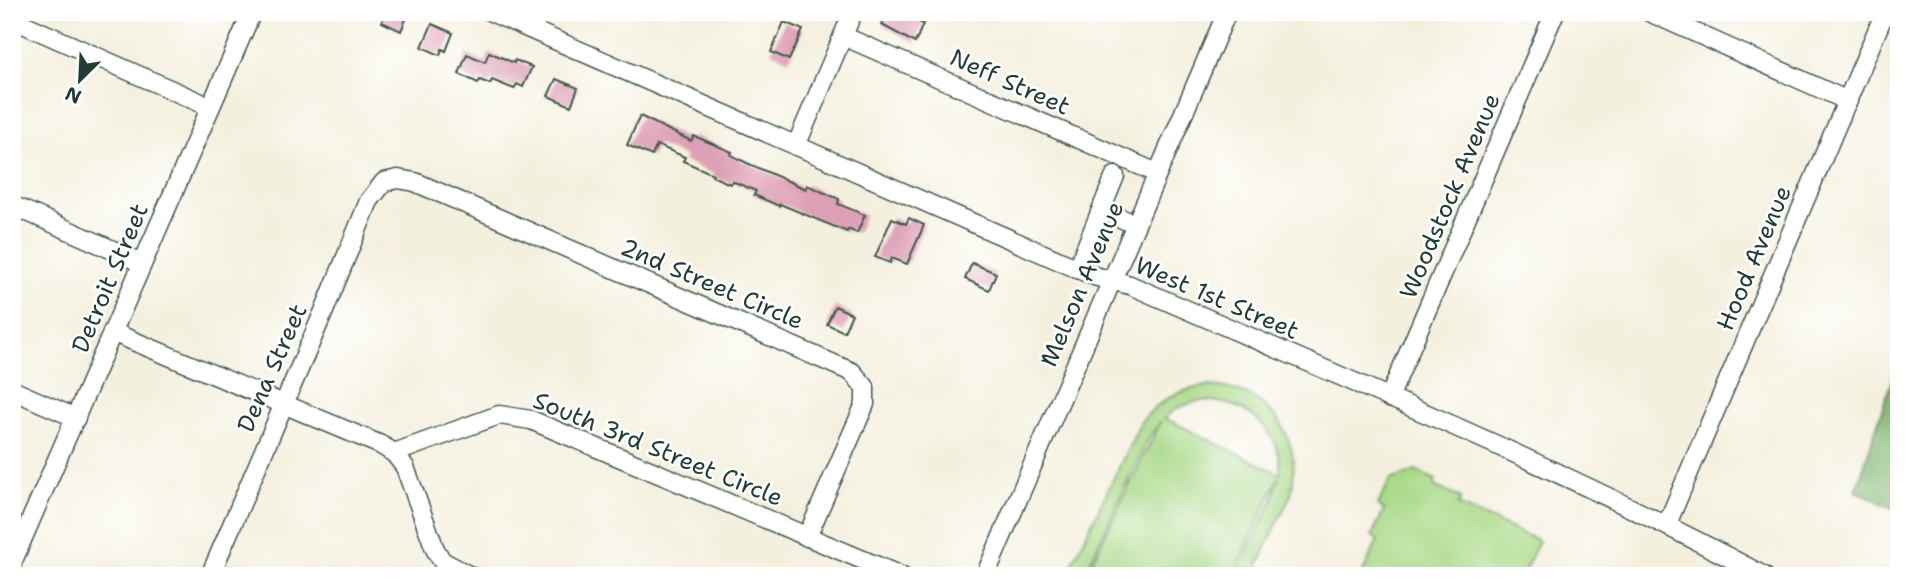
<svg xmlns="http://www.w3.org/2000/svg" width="1911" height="588" viewBox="0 0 1911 588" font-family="'Shantell Sans',sans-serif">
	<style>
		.green { fill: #a9d987; stroke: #648b5e; stroke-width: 2; fill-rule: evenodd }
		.forest { fill: #86b974; stroke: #527b54; stroke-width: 2 }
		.building { fill: #dea0b6 }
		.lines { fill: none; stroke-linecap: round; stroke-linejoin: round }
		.minor-casing { stroke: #3f584e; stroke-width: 21 }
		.minor { stroke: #fff; stroke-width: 18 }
		.labels { text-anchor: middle; stroke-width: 5; stroke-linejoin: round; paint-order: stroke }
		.street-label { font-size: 24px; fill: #1f3d34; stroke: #fff }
	</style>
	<rect width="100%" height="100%" fill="#fff"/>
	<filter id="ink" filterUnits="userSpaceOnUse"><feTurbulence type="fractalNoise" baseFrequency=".0143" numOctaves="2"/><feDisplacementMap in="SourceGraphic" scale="14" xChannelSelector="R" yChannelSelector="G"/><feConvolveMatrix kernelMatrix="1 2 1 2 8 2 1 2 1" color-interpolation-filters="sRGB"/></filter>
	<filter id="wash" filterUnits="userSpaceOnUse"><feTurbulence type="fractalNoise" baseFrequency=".00686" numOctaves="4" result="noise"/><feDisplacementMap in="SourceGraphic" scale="28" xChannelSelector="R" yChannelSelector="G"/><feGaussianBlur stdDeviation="1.57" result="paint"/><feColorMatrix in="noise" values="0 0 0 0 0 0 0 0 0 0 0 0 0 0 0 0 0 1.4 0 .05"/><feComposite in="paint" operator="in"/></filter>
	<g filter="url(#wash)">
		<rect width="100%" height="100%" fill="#f4f0de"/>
		<!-- green -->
		<g class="green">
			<path d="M1209 386C1269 389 1304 435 1291 494L1253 576H1236L1273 500 1279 477 1233 576H1085L1161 421 1148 439 1083 576H1066L1141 422C1160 399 1180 389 1209 386ZM1198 401C1241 398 1283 427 1280 474L1164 418 1177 408Z"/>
			<path d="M1416 471 1436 480 1434 486 1461 498 1458 505 1539 541 1522 576H1361L1378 540 1372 536 1384 510 1378 505 1390 480Z"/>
		</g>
		<!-- forest -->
		<path class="forest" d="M1899 357V511L1856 491Z"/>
		<g id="blocks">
			<!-- building -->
			<g class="building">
				<path d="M386 12H409L401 31 382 22Z"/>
				<path d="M887 12H897L923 24 915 43 882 25Z"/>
				<path d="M784 22 803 30 789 60 771 52Z"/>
				<path d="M432 24 453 33 446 51 442 49 440 55 422 47Z"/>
				<path d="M489 52 514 63 515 60 532 67 523 87 517 84 514 89 492 80 490 84 480 80 478 83 459 74 467 54 485 62Z"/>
				<path d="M556 79 578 88 571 106 548 96Z"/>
				<path d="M640 116 691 141 694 136 732 152 731 155 747 163 806 189 807 185 839 199 838 204 865 215 857 233 848 229 847 232 780 204 779 206 754 195 756 191 732 181 730 184 712 176 713 174 683 161 685 157 657 145 652 156 627 145Z"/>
				<path d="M892 218 906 224 909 218 924 225 907 264 892 258 890 263 875 257Z"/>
				<path d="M972 263 996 273 989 290 965 279Z"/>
				<path d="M835 306 852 314 844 332 827 324Z"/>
			</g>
		</g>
	</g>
	<g filter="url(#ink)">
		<use href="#blocks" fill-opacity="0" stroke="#3f584e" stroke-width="2"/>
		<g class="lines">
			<defs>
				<g id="minor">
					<path d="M491 12 1094 276 1130 285C1343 378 1559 466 1764 576"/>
					<path d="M1649 12 1848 101"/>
					<path d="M12 19 210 107"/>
					<path d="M843 36 1157 173"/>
					<path d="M796 146 853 12"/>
					<path d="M12 205 142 263"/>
					<path d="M1102 210 1134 224"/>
					<path d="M1077 269 1115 176"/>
					<path d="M112 332 381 445 394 453 405 467 435 549 442 561 470 576"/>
					<path d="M12 390 76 418"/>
					<path d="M1389 398 1555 12"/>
					<path d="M394 453 499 415 531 420 901 576"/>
					<path d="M1667 524 1885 12"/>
					<path d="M12 563 252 12"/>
					<path d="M210 576 324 311 369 201 384 182 398 179 415 182 852 372 865 387V404L807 537"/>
					<path d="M985 576 1227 12"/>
				</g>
			</defs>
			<!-- minor casing -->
			<use href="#minor" class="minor-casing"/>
			<!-- minor -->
			<use href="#minor" class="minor"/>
		</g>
	</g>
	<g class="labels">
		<!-- street labels -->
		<g class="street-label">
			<text transform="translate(1010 82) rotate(24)" y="8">Neff Street</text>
			<text transform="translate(1450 196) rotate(-67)" y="8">Woodstock Avenue</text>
			<text transform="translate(1754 258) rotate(-67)" y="8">Hood Avenue</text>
			<text transform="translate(110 278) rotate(-67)" y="8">Detroit Street</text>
			<text transform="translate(712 284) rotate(23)" y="8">2nd Street Circle</text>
			<text transform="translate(1082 284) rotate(-67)" y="8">Melson Avenue</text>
			<text transform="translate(1217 298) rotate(23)" y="8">West 1st Street</text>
			<text transform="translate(272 368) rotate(-66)" y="8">Dena Street</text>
			<text transform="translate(658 449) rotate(22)" y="8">South 3rd Street Circle</text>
		</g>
	</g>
	<!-- margin -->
	<rect width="1911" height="588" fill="none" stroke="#fff" stroke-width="42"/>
	<!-- north arrow -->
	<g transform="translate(80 80) rotate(204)" stroke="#ffffff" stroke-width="5" paint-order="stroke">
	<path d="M0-5L12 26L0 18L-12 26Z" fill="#1f3d34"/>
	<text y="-10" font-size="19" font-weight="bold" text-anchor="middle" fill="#1f3d34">N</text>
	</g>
</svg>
